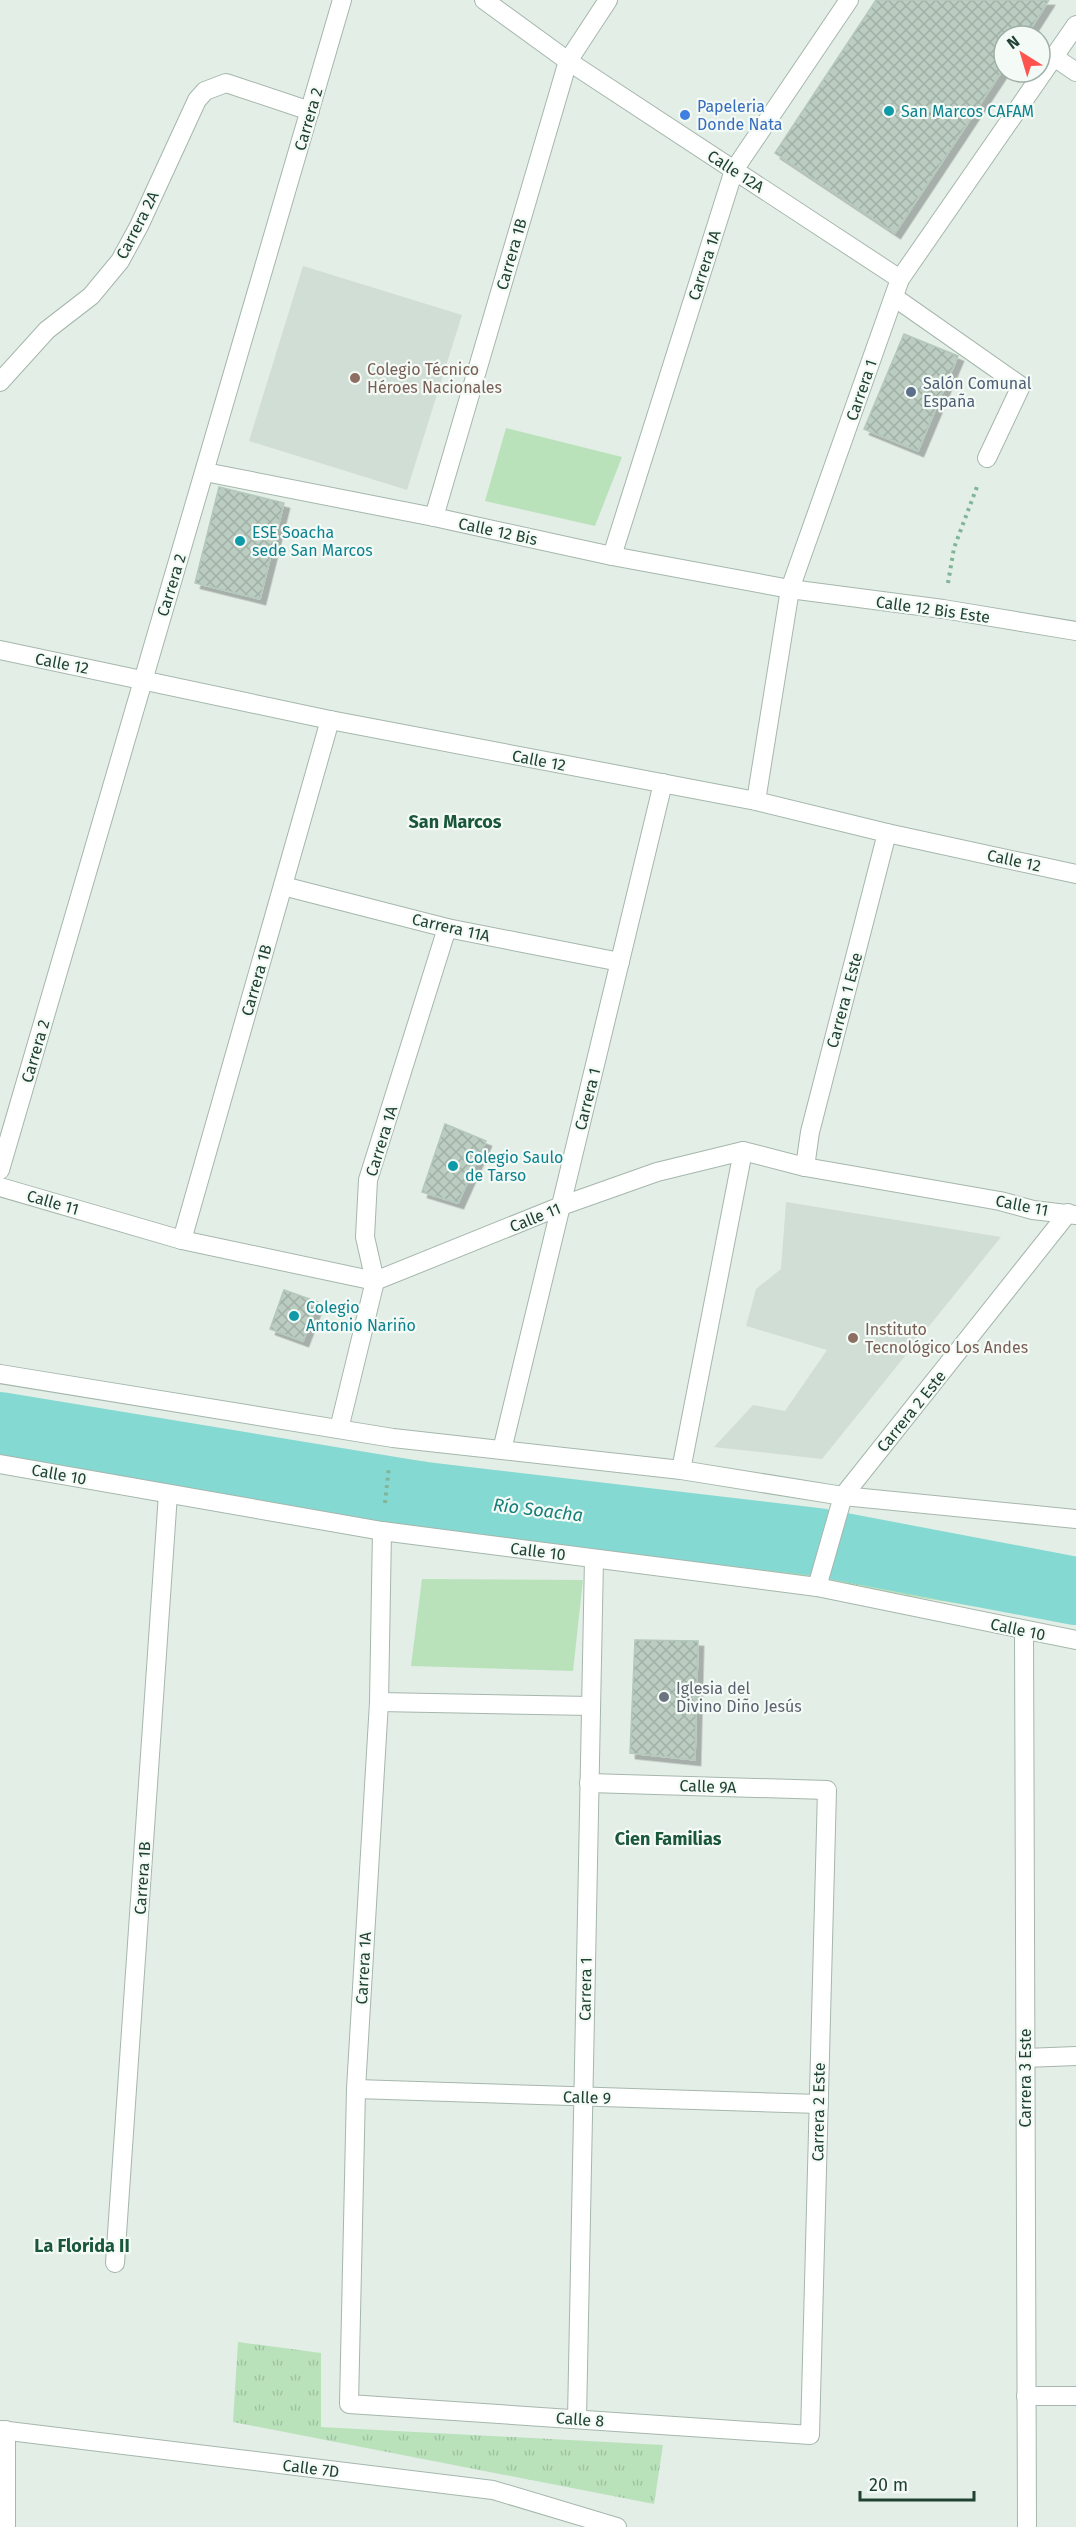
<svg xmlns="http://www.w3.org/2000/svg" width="1076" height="2527" viewBox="0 0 1076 2527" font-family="'Fira Sans',sans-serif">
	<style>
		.built { fill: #d1ded5 }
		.grass { fill: url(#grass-tufts) }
		.pitch { fill: #b9e2bb }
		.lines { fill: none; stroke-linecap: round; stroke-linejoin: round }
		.river { stroke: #85d9d3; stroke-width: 68 }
		.building { fill: url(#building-cross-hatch); stroke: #b4c9bc; stroke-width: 1.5; filter: url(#shadow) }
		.service-casing { stroke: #a5b7ac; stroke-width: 20 }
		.pedestrian-casing { stroke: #a5b7ac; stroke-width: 20 }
		.minor-casing { stroke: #a5b7ac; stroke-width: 20 }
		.path { stroke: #80b598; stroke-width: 4; stroke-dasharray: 3 4.5; stroke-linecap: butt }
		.service { stroke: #fff; stroke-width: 18 }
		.pedestrian { stroke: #fff; stroke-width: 18 }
		.minor { stroke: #fff; stroke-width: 18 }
		.culture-dot { fill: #0f9aa8; stroke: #f4faf6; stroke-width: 2 }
		.shop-dot { fill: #3f7fe0; stroke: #f4faf6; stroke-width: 2 }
		.education-dot { fill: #8d6e63; stroke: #f4faf6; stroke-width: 2 }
		.service-dot { fill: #5c6f8a; stroke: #f4faf6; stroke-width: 2 }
		.worship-dot { fill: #6b7280; stroke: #f4faf6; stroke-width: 2 }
		.labels { text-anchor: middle; stroke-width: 4.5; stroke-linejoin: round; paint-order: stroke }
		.shop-label { font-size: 16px; fill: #366cbe; stroke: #f4faf6; text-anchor: start }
		.culture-label { font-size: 16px; fill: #0d838f; stroke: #f4faf6; text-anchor: start }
		.street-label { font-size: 16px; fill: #204231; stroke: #f4faf6 }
		.education-label { font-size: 16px; fill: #785e54; stroke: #f4faf6; text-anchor: start }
		.service-label { font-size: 16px; fill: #4e5e75; stroke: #f4faf6; text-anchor: start }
		.worship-label { font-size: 16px; fill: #5b616d; stroke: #f4faf6; text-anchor: start }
		.neighbourhood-label { font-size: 18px; font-weight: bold; fill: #1a563a; stroke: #f4faf6 }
		.water-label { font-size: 18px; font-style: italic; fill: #137f79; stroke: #f4faf6 }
	</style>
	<defs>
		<pattern id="grass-tufts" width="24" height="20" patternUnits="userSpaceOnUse" patternTransform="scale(1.5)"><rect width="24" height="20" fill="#b9e2bb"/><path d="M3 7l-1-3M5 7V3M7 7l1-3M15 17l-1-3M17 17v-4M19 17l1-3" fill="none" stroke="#9fc3a1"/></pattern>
		<pattern id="building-cross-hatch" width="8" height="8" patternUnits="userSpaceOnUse" patternTransform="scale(1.5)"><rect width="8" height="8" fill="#bbccc1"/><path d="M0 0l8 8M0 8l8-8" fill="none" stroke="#a0b0a6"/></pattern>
		<filter id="shadow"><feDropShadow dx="5.5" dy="5.5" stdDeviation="0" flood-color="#0004"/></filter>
	</defs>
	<rect width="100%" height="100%" fill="#e3eee6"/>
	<!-- built -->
	<g class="built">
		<path d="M303 266 462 315 407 490 249 441Z"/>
		<path d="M786 1202 1001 1237 822 1459 714 1447 753 1405 785 1411 827 1350 746 1326 756 1289 781 1269Z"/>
	</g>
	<!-- grass -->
	<g class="grass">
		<path d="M0 1397 391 1457 836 1517 1076 1557V1622L384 1514 0 1448Z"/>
		<path d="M238 2342 321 2353V2427L663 2445 654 2504 233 2422Z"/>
	</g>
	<!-- pitch -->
	<g class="pitch">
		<path d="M506 428 622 457 595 526 485 501Z"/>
		<path d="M422 1579 583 1580 573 1671 411 1666Z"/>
	</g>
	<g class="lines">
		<!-- river -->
		<path class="river" d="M0 1426 424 1496 817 1542 1076 1591"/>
	</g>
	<!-- building -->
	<g class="building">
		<path d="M876 0H1049L1026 36H1004V68L895 233 775 153Z"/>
		<path d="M904 334 958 356 918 451 864 429Z"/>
		<path d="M219 487 284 503 260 599 195 583Z"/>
		<path d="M445 1124 486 1141 458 1203 422 1192Z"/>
		<path d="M284 1290 318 1302 303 1341 270 1329Z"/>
		<path d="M635 1640 698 1641 695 1760 630 1753Z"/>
	</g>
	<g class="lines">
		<defs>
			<path id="service" d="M894 297 1021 386 987 458"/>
			<path id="pedestrian" d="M817 1587 843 1496"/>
			<g id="minor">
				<path d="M484 0 568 61 900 279"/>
				<path d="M1054 57 1076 72"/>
				<path d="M0 382 47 330 91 296 120 261 139 226 197 100 205 91 226 83 310 111"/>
				<path d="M205 472 434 517 612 556 790 589 943 609 1076 631"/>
				<path d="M434 517 568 61 608 0"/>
				<path d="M612 556 734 170 849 0"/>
				<path d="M0 650 330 720 756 801 887 833 1076 874"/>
				<path d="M756 801 790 589 900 279 1076 25"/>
				<path d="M283 886 447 928 620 962"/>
				<path d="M805 1167 810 1132 887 833"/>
				<path d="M0 1170 342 0"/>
				<path d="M0 1187 182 1240 375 1281 561 1206 657 1172 743 1151 805 1167 1000 1201 1033 1210 1076 1215"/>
				<path d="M182 1240 330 720"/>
				<path d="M0 1374 393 1438 681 1470 843 1496 1076 1519"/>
				<path d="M339 1429 375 1281 365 1237 368 1180 447 928"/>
				<path d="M502 1450 663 783"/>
				<path d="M0 1464 382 1531 817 1587 1076 1640"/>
				<path d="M681 1470 743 1151"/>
				<path d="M843 1496 1068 1213"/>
				<path d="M382 1531 379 1702 356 2089 349 2404 810 2435 827 1790 589 1783"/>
				<path d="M1024 1630 1027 2527"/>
				<path d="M379 1702 591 1706"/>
				<path d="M1025 2058 1076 2056"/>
				<path d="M356 2089 819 2104"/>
				<path d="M115 2263 168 1494"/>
				<path d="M1026 2396H1076"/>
				<path d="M577 2419 594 1559"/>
				<path d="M0 2430 493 2490 617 2527"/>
				<path d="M6 2527V2430"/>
			</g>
		</defs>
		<!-- service casing -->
		<use href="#service" class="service-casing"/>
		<!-- pedestrian casing -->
		<use href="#pedestrian" class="pedestrian-casing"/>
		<!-- minor casing -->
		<use href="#minor" class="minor-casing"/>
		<!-- path -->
		<g class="path">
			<path d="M948 583 954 548 978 484"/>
			<path d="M385 1503 389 1466"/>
		</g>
		<!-- service -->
		<use href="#service" class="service"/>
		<!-- pedestrian -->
		<use href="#pedestrian" class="pedestrian"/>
		<!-- minor -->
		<use href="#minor" class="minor"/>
	</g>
	<!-- markers -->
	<g class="culture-dot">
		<circle cx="889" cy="111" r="6"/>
		<circle cx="240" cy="541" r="6"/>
		<circle cx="453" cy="1166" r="6"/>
		<circle cx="294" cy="1316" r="6"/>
	</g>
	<circle class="shop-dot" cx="685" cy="115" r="6"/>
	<g class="education-dot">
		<circle cx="355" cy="378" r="6"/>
		<circle cx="853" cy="1338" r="6"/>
	</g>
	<circle class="service-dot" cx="911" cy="392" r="6"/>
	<circle class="worship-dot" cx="664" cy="1697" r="6"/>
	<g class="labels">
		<!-- shop labels -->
		<g class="shop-label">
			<text x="697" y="112">Papeleria<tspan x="697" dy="18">Donde Nata</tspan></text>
		</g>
		<!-- culture labels -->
		<g class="culture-label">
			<text x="901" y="117">San Marcos CAFAM</text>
			<text x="252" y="538">ESE Soacha<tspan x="252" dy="18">sede San Marcos</tspan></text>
			<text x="465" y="1163">Colegio Saulo<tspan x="465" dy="18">de Tarso</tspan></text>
			<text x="306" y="1313">Colegio<tspan x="306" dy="18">Antonio Nariño</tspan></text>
		</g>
		<!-- street labels -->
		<g class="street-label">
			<text transform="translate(308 119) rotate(-74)" y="6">Carrera 2</text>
			<text transform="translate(736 171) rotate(33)" y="6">Calle 12A</text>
			<text transform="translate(137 225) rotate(-63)" y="6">Carrera 2A</text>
			<text transform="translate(511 254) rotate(-74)" y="6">Carrera 1B</text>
			<text transform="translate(704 265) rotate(-72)" y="6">Carrera 1A</text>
			<text transform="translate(861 390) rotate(-71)" y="6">Carrera 1</text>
			<text transform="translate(498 531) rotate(12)" y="6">Calle 12 Bis</text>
			<text transform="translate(171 585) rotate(-73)" y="6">Carrera 2</text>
			<text transform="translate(933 609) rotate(8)" y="6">Calle 12 Bis Este</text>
			<text transform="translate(62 663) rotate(11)" y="6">Calle 12</text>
			<text transform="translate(539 760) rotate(11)" y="6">Calle 12</text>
			<text transform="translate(1014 860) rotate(12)" y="6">Calle 12</text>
			<text transform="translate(451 927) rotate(13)" y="6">Carrera 11A</text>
			<text transform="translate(256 980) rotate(-74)" y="6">Carrera 1B</text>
			<text transform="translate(844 1000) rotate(-75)" y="6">Carrera 1 Este</text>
			<text transform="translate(35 1051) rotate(-74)" y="6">Carrera 2</text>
			<text transform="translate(587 1099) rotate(-76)" y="6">Carrera 1</text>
			<text transform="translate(381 1141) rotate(-73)" y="6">Carrera 1A</text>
			<text transform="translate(53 1202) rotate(16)" y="6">Calle 11</text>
			<text transform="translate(1022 1205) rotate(11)" y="6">Calle 11</text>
			<text transform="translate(535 1217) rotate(-22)" y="6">Calle 11</text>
			<text transform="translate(911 1411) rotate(-51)" y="6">Carrera 2 Este</text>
			<text transform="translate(59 1474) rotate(10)" y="6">Calle 10</text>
			<text transform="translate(538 1551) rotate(7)" y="6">Calle 10</text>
			<text transform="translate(1018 1629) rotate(12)" y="6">Calle 10</text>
			<text transform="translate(708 1786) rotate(2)" y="6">Calle 9A</text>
			<text transform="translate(142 1878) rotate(-86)" y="6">Carrera 1B</text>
			<text transform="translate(363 1968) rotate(-87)" y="6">Carrera 1A</text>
			<text transform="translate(585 1989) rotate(-89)" y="6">Carrera 1</text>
			<text transform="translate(1025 2078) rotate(-90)" y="6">Carrera 3 Este</text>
			<text transform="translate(587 2097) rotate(2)" y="6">Calle 9</text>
			<text transform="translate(818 2112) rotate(-89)" y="6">Carrera 2 Este</text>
			<text transform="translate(580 2419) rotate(4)" y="6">Calle 8</text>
			<text transform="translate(311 2468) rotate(7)" y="6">Calle 7D</text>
		</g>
		<!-- education labels -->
		<g class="education-label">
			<text x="367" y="375">Colegio Técnico<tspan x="367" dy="18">Héroes Nacionales</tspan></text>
			<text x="865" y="1335">Instituto<tspan x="865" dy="18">Tecnológico Los Andes</tspan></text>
		</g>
		<!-- service labels -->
		<g class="service-label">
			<text x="923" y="389">Salón Comunal<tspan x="923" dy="18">España</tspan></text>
		</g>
		<!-- worship labels -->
		<g class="worship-label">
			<text x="676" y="1694">Iglesia del<tspan x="676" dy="18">Divino Diño Jesús</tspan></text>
		</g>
		<!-- neighbourhood labels -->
		<g class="neighbourhood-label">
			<text x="455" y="828">San Marcos</text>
			<text x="668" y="1845">Cien Familias</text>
			<text x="82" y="2252">La Florida II</text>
		</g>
		<!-- water labels -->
		<g class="water-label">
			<text transform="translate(538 1510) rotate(7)" y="6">Río Soacha</text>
		</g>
	</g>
	<!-- north arrow -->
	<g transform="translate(1022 54) rotate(323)"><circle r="28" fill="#f4faf6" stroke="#9fb0a7" stroke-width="1.5"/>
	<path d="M0-4.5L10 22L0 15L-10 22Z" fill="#ff5350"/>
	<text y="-9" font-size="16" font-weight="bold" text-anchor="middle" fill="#204231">N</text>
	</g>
	<!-- scale -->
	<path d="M860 2491v9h114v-9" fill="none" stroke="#204231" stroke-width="3"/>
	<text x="869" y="2491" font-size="18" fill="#204231" stroke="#f4faf6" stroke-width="4.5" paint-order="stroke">20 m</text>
</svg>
